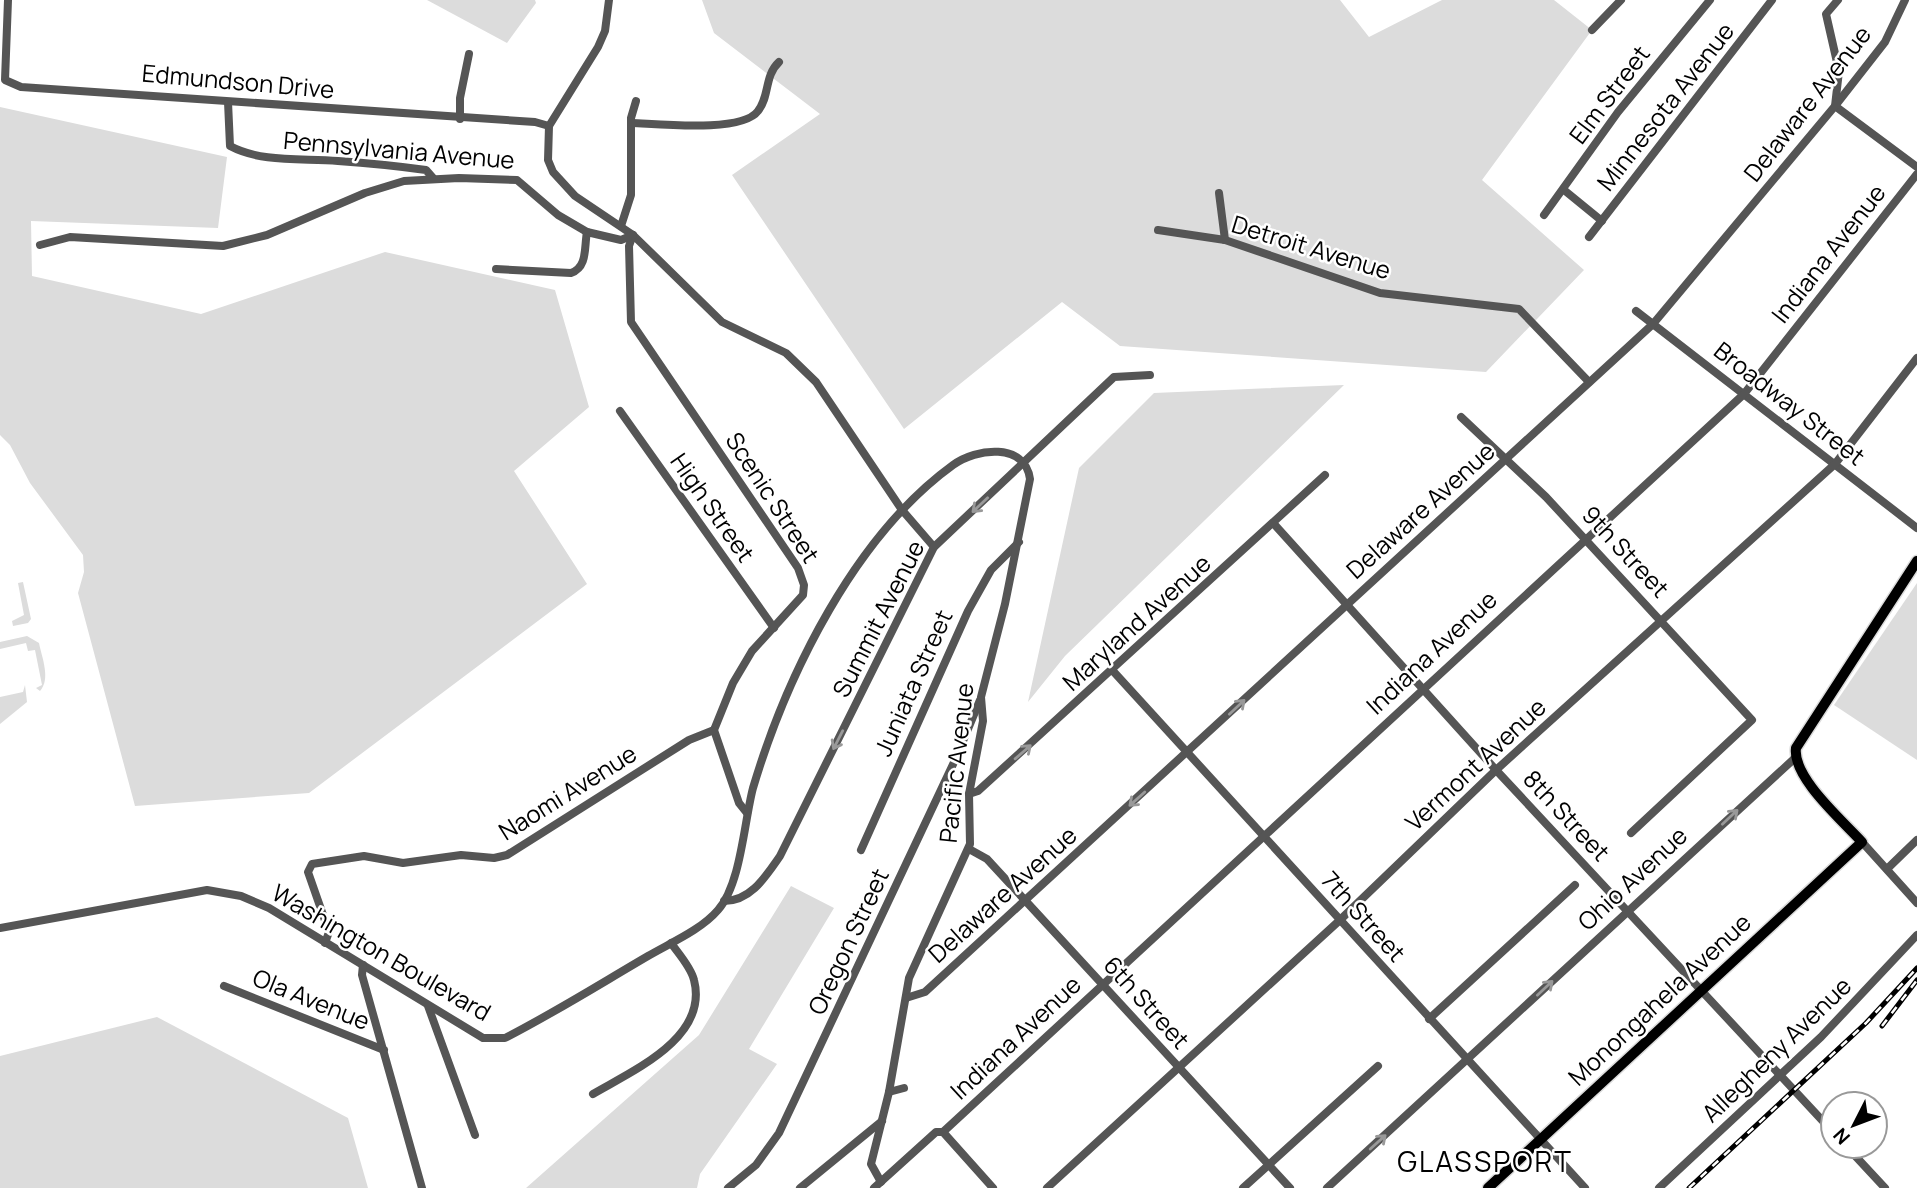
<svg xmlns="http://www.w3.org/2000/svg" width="1917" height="1188" viewBox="0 0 1917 1188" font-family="Manrope,sans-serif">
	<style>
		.green { fill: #dcdcdc }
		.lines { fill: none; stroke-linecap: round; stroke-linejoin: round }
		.major-casing { stroke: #dbdbdb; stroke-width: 13 }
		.minor { stroke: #555; stroke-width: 8 }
		.major { stroke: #000; stroke-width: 10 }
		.rail-casing { stroke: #000; stroke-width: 5 }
		.rail { stroke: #fff; stroke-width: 2.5; stroke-dasharray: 8; stroke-linecap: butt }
		.oneway { stroke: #999 }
		.labels { text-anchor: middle; stroke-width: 5; stroke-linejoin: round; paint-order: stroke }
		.street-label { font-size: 24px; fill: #000; stroke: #fff }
		.quarter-label { font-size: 28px; letter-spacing: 2px; fill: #000; stroke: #fff }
	</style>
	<rect width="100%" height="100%" fill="#fff"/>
	<!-- green -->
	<g class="green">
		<path d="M427 0H535L536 3 507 43Z"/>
		<path d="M702 0H1340L1369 37 1442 0H1554L1592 30 1482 180 1584 270 1486 372 1120 346 1062 302 904 429 732 175 820 114 714 33Z"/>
		<path d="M0 107 227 157 218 228 31 221 32 276 201 314 385 252 555 290 589 407 514 471 587 584 309 793 135 806 78 593 84 572 83 555 30 483 10 445 0 435Z"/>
		<path d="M1344 385 1065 656 1028 702 1079 468 1154 393Z"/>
		<path d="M23 582 31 619 28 623 13 626 12 621 24 615 18 583Z"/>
		<path d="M1917 583V760L1834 705Z"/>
		<path d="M27 636 39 643C42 658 51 679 40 691L36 688 42 685 35 650 28 651 26 643 0 649V642Z"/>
		<path d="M25 685 27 702 0 724V697L23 692Z"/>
		<path d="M791 886 834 908 749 1049 777 1064 700 1174 697 1188H526L699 1035Z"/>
		<path d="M157 1017 348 1118 368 1188H0V1056Z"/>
	</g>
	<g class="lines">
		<defs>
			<path id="major" d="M1488 1188 1862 842C1842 820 1792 777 1796 748L1917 561"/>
		</defs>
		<!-- major casing -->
		<use href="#major" class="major-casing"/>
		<!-- minor -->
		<g class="minor">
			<path d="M8 0 5 80 21 87 535 122 549 126"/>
			<path d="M609 0 605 31 598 47 549 126 548 160 553 172 575 196 633 235 722 322 786 353 816 382 902 510 934 547"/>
			<path d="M1838 0 1826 14 1839 71 1835 106 1917 167"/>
			<path d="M1592 30 1621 0"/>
			<path d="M228 102 230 146C262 163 302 158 338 161 367 163 397 166 426 170L433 178"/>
			<path d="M460 119V98L469 54"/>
			<path d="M632 123C659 124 742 133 758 111 770 96 764 76 779 62"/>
			<path d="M1564 190 1602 221"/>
			<path d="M1219 193 1225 240"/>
			<path d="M1544 215 1618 112 1710 0"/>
			<path d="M621 226 631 195V118L636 101"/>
			<path d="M1158 230 1225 240 1380 293 1519 309 1589 382"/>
			<path d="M633 235 629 246 631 322 798 568 804 585 803 595 752 651 733 683 714 730 739 803 747 813"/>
			<path d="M1589 237 1772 0"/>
			<path d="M40 245 70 237 223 246 267 235 365 193 404 181 459 178 517 180 558 215 587 232 621 240 633 235"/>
			<path d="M496 269 571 273C588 267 584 247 587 232"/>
			<path d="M1636 311 1917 528"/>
			<path d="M620 411 774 628"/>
			<path d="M1461 417 1546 497 1752 720 1631 833"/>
			<path d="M1274 524 1496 770 1833 1132"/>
			<path d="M1113 671 1585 1188"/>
			<path d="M969 794 978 791 1325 475"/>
			<path d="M1862 842 1917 903"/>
			<path d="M969 849 987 859 1290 1188"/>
			<path d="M861 850 968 611 991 570 1019 542"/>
			<path d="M1887 869 1917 840"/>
			<path d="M724 901C751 901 766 876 780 856L934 547 1114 377 1150 375"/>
			<path d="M0 928 207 890 241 896 269 908 483 1038H505C554 1013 600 984 648 956 670 943 701 930 718 910 741 884 744 822 753 788 787 674 855 536 953 465 976 448 1025 442 1030 479L1005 604 981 697 983 721 969 794 970 844 909 978 889 1092 871 1164 881 1182"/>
			<path d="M325 943 329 932 308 872 312 864 364 856 403 863 461 855 494 858 507 855 689 740 714 730"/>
			<path d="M363 965 362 975 422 1188"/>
			<path d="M224 986 384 1050"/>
			<path d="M906 998 925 992 1653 324 1835 106 1885 42 1905 0"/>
			<path d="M428 1006 475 1135"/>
			<path d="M1429 1019 1575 885"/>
			<path d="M889 1092 904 1088"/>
			<path d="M593 1094C632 1071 709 1038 694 980 691 967 678 953 671 943"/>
			<path d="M943 1132 1744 394 1917 174"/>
			<path d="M1846 1146 1885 1188"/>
			<path d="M728 1188 756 1165 779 1133 956 758 980 700"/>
			<path d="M800 1188 882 1121"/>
			<path d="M874 1188 936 1132H943L993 1188"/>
			<path d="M1047 1188 1340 920 1496 770 1835 464 1917 358"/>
			<path d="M1243 1188 1378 1066"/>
			<path d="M1327 1188 1795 758"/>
			<path d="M1659 1188 1821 1037 1917 935"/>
		</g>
		<!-- major -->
		<use href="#major" class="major"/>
		<defs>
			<g id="rail">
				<path d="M1882 1026 1917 980"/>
				<path d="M1689 1188 1866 1023 1917 968"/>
			</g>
		</defs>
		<!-- rail casing -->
		<use href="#rail" class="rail-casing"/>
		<!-- rail -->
		<use href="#rail" class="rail"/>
	</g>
	<!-- one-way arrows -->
	<defs><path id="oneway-shaft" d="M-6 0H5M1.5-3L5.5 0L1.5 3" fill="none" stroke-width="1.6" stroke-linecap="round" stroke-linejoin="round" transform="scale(1.75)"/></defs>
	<g class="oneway">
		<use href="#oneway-shaft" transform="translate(980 505) rotate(137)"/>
		<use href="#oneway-shaft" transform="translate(1237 707) rotate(-43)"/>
		<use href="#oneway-shaft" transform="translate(838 740) rotate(117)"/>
		<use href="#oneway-shaft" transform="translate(1023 752) rotate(-41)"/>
		<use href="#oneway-shaft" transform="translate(1137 799) rotate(138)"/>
		<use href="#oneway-shaft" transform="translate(1730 817) rotate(-43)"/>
		<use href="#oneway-shaft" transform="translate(1545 988) rotate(-43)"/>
		<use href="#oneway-shaft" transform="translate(1378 1142) rotate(-42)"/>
	</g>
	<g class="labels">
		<!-- street labels -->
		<g class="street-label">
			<text transform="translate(238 82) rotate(5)" y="8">Edmundson Drive</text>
			<text transform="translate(1610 95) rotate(-53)" y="8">Elm Street</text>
			<text transform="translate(1808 104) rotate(-52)" y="8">Delaware Avenue</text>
			<text transform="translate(1666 107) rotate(-52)" y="8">Minnesota Avenue</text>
			<text transform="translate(399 151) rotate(5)" y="8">Pennsylvania Avenue</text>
			<text transform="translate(1311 248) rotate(17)" y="8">Detroit Avenue</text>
			<text transform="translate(1829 254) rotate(-52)" y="8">Indiana Avenue</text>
			<text transform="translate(1789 404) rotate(38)" y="8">Broadway Street</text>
			<text transform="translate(772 498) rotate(57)" y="8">Scenic Street</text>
			<text transform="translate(712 508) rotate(55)" y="8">High Street</text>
			<text transform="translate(1421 511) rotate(-42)" y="8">Delaware Avenue</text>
			<text transform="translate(1625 552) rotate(47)" y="8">9th Street</text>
			<text transform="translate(879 619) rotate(-63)" y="8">Summit Avenue</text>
			<text transform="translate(1137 623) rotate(-42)" y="8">Maryland Avenue</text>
			<text transform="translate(1432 653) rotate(-43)" y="8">Indiana Avenue</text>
			<text transform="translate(914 683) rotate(-66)" y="8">Juniata Street</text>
			<text transform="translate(957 763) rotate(-84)" y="8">Pacific Avenue</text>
			<text transform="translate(1476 765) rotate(-43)" y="8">Vermont Avenue</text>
			<text transform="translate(568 793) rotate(-32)" y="8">Naomi Avenue</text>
			<text transform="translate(1566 816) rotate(47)" y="8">8th Street</text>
			<text transform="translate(1633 879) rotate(-43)" y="8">Ohio Avenue</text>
			<text transform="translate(1003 895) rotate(-42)" y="8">Delaware Avenue</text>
			<text transform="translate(1363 917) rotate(48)" y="8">7th Street</text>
			<text transform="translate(849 942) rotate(-65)" y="8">Oregon Street</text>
			<text transform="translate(381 953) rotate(30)" y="8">Washington Boulevard</text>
			<text transform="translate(311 1000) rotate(22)" y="8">Ola Avenue</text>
			<text transform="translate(1660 1000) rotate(-43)" y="8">Monongahela Avenue</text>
			<text transform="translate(1146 1003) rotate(48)" y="8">6th Street</text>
			<text transform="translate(1016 1038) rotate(-43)" y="8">Indiana Avenue</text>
			<text transform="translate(1777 1050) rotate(-44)" y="8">Allegheny Avenue</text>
		</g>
		<!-- quarter labels -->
		<g class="quarter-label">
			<text x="1485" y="1172">GLASSPORT</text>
		</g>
	</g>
	<!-- north arrow -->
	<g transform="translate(1854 1125) rotate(228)"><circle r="33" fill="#ffffff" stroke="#999999" stroke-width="2"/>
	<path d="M0-5L12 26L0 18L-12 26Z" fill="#000000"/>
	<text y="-10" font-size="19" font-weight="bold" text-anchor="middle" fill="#000000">N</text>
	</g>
</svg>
